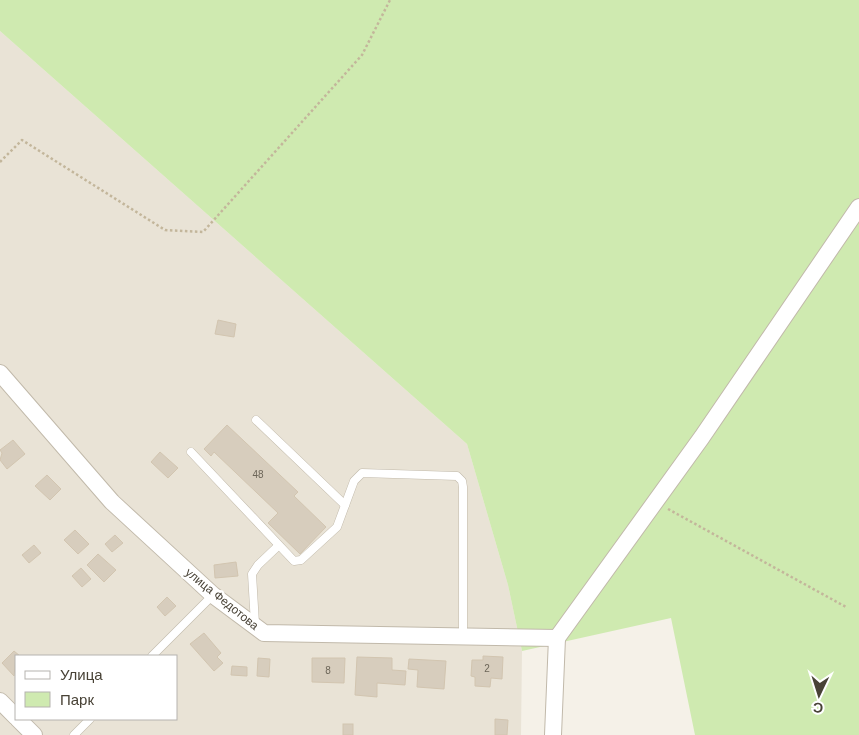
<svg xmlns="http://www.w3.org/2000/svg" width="859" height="735" viewBox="0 0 859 735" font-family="Arial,sans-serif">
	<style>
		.residential { fill: #e9e3d6; fill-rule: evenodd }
		.green { fill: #cfeab0 }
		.building { fill: #d7cdbd; stroke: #d2c5b0 }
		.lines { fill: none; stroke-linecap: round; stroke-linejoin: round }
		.lane-casing { stroke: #c1b9aa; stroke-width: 9 }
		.street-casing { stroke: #c1b9aa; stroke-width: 18 }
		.path { stroke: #c3b69b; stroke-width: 2.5; stroke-dasharray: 2.5 2.5; stroke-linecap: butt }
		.lane { stroke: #fff; stroke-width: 8 }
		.street { stroke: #fff; stroke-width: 16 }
		.labels { text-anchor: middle; stroke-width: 5; stroke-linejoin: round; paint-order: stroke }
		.number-label { font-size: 10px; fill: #6c6558 }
		.street-label { font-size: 12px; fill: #484236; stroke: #fff }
	</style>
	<rect width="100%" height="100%" fill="#f5f1e8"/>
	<!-- residential -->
	<path class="residential" d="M0 31 467 444 508 585 522 651 521 735H0ZM16 656H176V719H16Z"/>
	<!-- green -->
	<path class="green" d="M0 0H859V735H695L671 618 522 651 508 585 467 444 0 31Z"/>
	<!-- building -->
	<g class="building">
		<path d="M218 320 236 324 234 337 215 334Z"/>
		<path d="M227 425 298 492 294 496 326 527 300 554 268 523 278 513 214 452 211 456 204 449Z"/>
		<path d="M13 440 25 454 7 469 0 460 2 453 0 450Z"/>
		<path d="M160 452 178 468 168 478 151 462Z"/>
		<path d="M47 475 61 489 50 500 35 486Z"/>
		<path d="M75 530 89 544 78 554 64 540Z"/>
		<path d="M115 535 123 543 112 552 105 544Z"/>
		<path d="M34 545 41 553 29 563 22 555Z"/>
		<path d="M98 554 116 570 104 582 87 565Z"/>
		<path d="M236 562 238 576 215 578 214 565Z"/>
		<path d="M81 568 91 579 82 587 72 576Z"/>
		<path d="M167 597 176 606 165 616 157 607Z"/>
		<path d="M204 633 221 653 217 657 223 663 214 671 190 644Z"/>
		<path d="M14 651 20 656H16L14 676 2 663Z"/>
		<path d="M483 656 503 657 502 679 491 678 490 687 475 686V677L471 676 472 660H483Z"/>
		<path d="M357 657 392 658V670L406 671 405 685 377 683V697L355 695Z"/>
		<path d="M258 658 270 659 269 677 257 676Z"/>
		<path d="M312 658H345L344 683 312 682Z"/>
		<path d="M409 659 446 661 444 689 417 687 418 670 408 669Z"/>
		<path d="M232 666 247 667V676L231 675Z"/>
		<path d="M495 719 508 720 507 735H495Z"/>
		<rect x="343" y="724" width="10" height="11"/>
	</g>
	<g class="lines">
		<defs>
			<g id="lane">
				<path d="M256 420 345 505"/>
				<path d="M191 452 294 561 301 560 337 527 354 481 362 473 457 476 462 481 463 487V637"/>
				<path d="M255 624 252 574 258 565 278 546"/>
				<path d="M152 656 213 595"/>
				<path d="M74 735 90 719"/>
			</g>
			<g id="street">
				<path d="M0 373 112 502 213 595 264 633 557 638"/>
				<path d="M557 638 702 437 859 207"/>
				<path d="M0 701 16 717"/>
				<path d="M18 719 34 735"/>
				<path d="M553 735 557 638"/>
			</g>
		</defs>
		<!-- lane casing -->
		<use href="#lane" class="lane-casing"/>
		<!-- street casing -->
		<use href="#street" class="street-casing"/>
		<!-- path -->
		<g class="path">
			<path d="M0 162 22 140 165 230 203 232 362 55 390 0"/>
			<path d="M668 509 846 607"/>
		</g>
		<!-- lane -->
		<use href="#lane" class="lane"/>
		<!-- street -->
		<use href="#street" class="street"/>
	</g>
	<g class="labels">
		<!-- number labels -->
		<g class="number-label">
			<text x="258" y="478">48</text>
			<text x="487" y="672">2</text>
			<text x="328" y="674">8</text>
		</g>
		<!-- street labels -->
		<g class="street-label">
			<text transform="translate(222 599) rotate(39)" y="4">улица Федотова</text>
		</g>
	</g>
	<!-- legend -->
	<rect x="15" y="655" width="162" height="65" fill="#ffffff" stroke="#b6b3af"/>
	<rect x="25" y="671" width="25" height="8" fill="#ffffff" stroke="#b6b3af"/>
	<text x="60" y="680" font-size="15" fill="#484236">Улица</text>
	<rect x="25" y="692" width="25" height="15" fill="#cfeab0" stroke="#b6b3af"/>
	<text x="60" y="705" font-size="15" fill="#484236">Парк</text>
	<!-- north arrow -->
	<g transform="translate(819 695) rotate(184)" stroke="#ffffff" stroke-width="4" paint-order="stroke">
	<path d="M0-4L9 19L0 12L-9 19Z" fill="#484236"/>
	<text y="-8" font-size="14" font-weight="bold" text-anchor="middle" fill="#484236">С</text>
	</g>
</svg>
